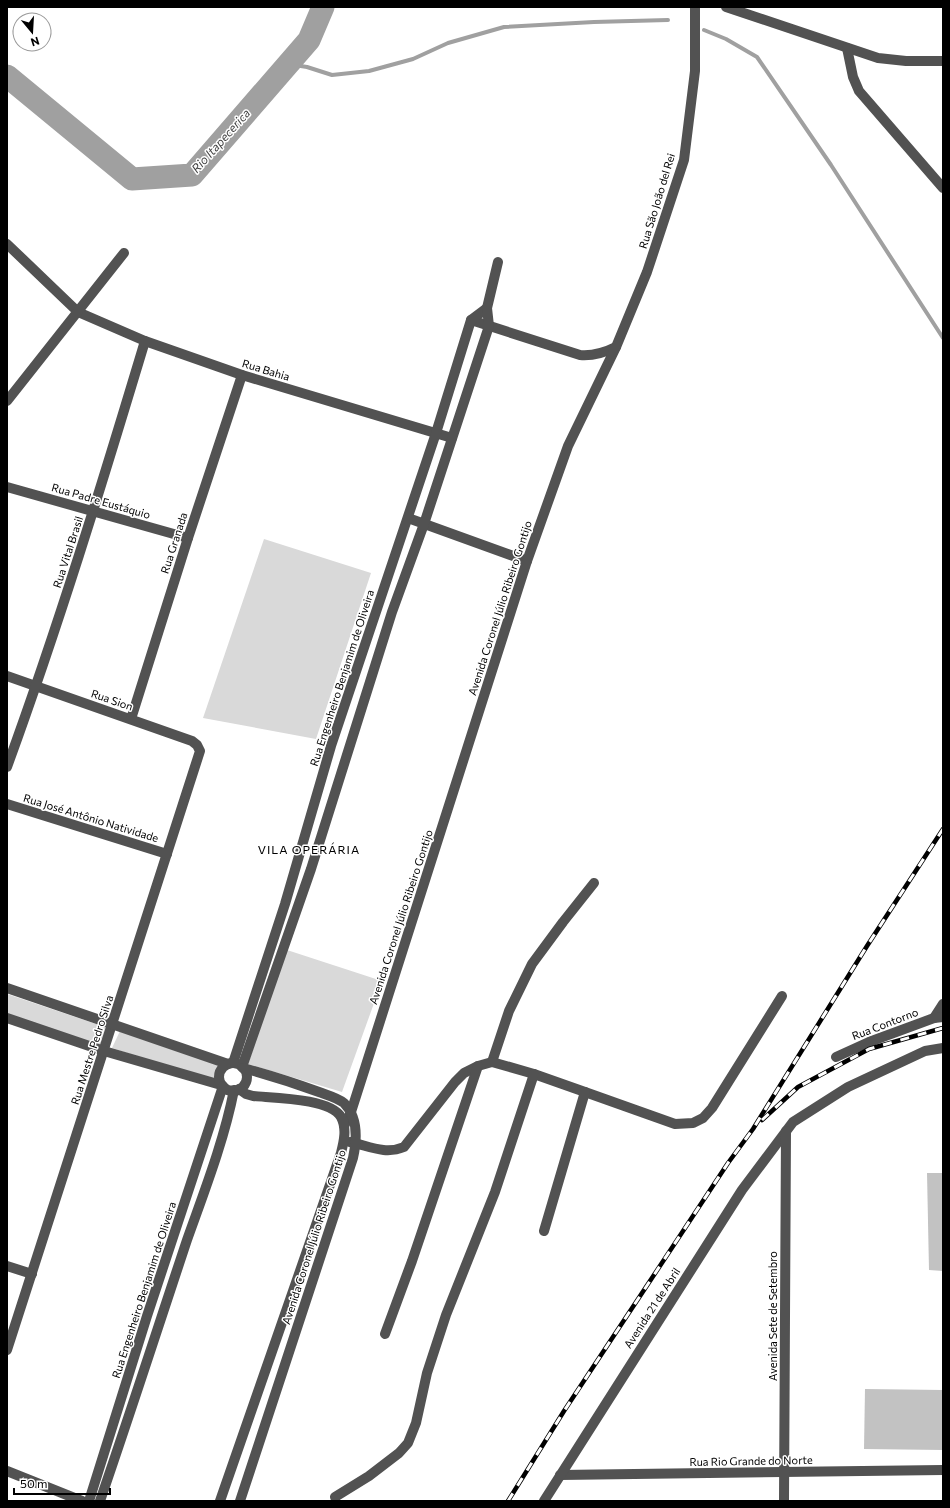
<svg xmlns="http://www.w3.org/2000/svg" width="950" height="1508" viewBox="0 0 950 1508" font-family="Commissioner,sans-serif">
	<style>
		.green { fill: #d9d9d9 }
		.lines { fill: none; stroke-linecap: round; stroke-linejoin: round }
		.stream { stroke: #a0a0a0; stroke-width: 4 }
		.river { stroke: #a0a0a0; stroke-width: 23 }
		.building { fill: #c2c2c2 }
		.minor { stroke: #525252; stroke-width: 10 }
		.rail-casing { stroke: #000; stroke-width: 4.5 }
		.rail { stroke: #fff; stroke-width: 3; stroke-dasharray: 9; stroke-linecap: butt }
		.labels { text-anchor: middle; stroke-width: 3; stroke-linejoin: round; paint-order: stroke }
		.street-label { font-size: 11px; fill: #000; stroke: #fff }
		.water-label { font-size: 12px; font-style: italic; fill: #414141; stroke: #fff }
		.neighbourhood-label { font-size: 12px; letter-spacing: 1px; fill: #000; stroke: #fff }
	</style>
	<rect width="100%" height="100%" fill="#fff"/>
	<!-- green -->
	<g class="green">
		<path d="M264 539 371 573 316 739 203 718Z"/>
		<path d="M287 950 382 981 342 1092 248 1064Z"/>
		<path d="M7 994 108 1028 101 1048 7 1015Z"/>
		<path d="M120 1031 218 1064 214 1081 112 1048Z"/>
	</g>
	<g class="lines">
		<!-- stream -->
		<g class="stream">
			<path d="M704 30 726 39 757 57 831 165 943 338"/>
			<path d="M288 64 307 67 332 75 369 71 413 59 448 43 504 27 594 22 668 20"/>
		</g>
		<!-- river -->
		<path class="river" d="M7 76 132 179 192 175 309 40 323 7"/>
	</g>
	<!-- building -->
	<g class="building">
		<path d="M927 1173H943V1271L929 1270Z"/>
		<path d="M865 1389 943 1390V1450L864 1449Z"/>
	</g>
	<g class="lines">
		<!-- minor -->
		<g class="minor">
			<path d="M726 7 878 58 906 61H943"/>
			<path d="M847 48 853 77 859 91 943 188"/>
			<path d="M7 244 78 312 145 341 242 375 452 438"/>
			<path d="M471 320 580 355C593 356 604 353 616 347"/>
			<path d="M7 401 124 253"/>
			<path d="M7 487 188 538"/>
			<path d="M408 518 527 561"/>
			<path d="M7 676 192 741 197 745 200 751 7 1350"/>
			<path d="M131 719 188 538 242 375"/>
			<path d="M7 767C58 627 102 484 145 341"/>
			<path d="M7 804 167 854"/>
			<path d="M7 988 228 1064"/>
			<path d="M7 1018 104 1051 221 1085"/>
			<path d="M934 1018 943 1004"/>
			<path d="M836 1057 869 1042 934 1018 943 1017"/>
			<path d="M492 1062 509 1011 532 964 563 922 594 883"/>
			<path d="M233 1063 285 904 331 746 436 433 471 320 487 308"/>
			<circle cx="233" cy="1077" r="14"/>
			<path d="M242 1067 311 869 392 612 424 524 489 326 487 308 498 262"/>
			<path d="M585 1092 675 1124 693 1123 703 1118 712 1108 782 996"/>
			<path d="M344 1126 351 1112 527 561 568 446 616 347 647 272 684 160 695 71V7"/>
			<path d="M350 1142C369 1146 385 1155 404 1147L455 1082 464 1073 478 1066 492 1062 534 1074 585 1092 544 1231"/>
			<path d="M7 1266 32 1274"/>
			<path d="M385 1334 412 1261 478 1066"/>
			<path d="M7 1471 82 1501"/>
			<path d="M560 1475 943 1470"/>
			<path d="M335 1497 369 1476 399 1453 408 1443 416 1423 427 1373 446 1315 495 1192 534 1074"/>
			<path d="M89 1501 147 1316 223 1086"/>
			<path d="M100 1501C130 1414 158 1327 187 1240 204 1192 224 1141 234 1090"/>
			<path d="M220 1501 341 1153C344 1141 347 1128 341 1117 330 1098 272 1098 253 1096L246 1094 239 1089"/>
			<path d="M240 1501 353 1158C357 1140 359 1118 344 1103 338 1098 327 1095 319 1092 294 1083 269 1075 243 1068"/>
			<path d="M544 1501 742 1190 793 1122 848 1087 925 1051 943 1048"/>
			<path d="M784 1501 786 1131"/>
		</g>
		<defs>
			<g id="rail">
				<path d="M762 1120 798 1087 869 1049 943 1028"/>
				<path d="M508 1501 564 1411 728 1163 753 1129 867 946 943 829"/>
			</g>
		</defs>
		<!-- rail casing -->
		<use href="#rail" class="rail-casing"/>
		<!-- rail -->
		<use href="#rail" class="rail"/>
	</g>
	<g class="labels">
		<!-- street labels -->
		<g class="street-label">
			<text transform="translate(657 201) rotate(-73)" y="4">Rua São João del Rei</text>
			<text transform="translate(266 370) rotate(17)" y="4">Rua Bahia</text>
			<text transform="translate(101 501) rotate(16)" y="4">Rua Padre Eustáquio</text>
			<text transform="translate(174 543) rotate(-72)" y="4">Rua Granada</text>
			<text transform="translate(68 552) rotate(-72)" y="4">Rua Vital Brasil</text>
			<text transform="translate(500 608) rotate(-72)" y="4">Avenida Coronel Júlio Ribeiro Gontijo</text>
			<text transform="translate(342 678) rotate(-72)" y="4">Rua Engenheiro Benjamim de Oliveira</text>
			<text transform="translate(112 700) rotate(19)" y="4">Rua Sion</text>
			<text transform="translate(91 818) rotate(17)" y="4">Rua José Antônio Natividade</text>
			<text transform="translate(401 917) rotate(-72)" y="4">Avenida Coronel Júlio Ribeiro Gontijo</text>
			<text transform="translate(885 1024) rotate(-21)" y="4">Rua Contorno</text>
			<text transform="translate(92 1050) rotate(-72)" y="4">Rua Mestre Pedro Silva</text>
			<text transform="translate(314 1237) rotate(-72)" y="4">Avenida Coronel Júlio Ribeiro Gontijo</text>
			<text transform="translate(144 1290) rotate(-72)" y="4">Rua Engenheiro Benjamim de Oliveira</text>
			<text transform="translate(652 1308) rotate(-57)" y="4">Avenida 21 de Abril</text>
			<text transform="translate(773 1316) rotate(-90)" y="4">Avenida Sete de Setembro</text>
			<text transform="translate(751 1461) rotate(-1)" y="4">Rua Rio Grande do Norte</text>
		</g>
		<!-- water labels -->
		<g class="water-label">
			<text transform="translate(221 141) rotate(-48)" y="4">Rio Itapecerica</text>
		</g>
		<!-- neighbourhood labels -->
		<g class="neighbourhood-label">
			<text x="309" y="854">VILA OPERÁRIA</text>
		</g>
	</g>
	<!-- border -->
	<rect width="950" height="1508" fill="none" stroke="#000000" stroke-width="16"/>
	<!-- north arrow -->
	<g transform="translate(32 32) rotate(162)"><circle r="19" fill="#ffffff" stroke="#999999"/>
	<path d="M0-3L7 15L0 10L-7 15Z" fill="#000000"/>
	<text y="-6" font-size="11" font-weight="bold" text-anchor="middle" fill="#000000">N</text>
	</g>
	<!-- scale -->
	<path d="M14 1488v6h96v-6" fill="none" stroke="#000000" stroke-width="2"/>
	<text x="20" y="1488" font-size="12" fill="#000000" stroke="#ffffff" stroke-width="3" paint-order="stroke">50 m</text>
</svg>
